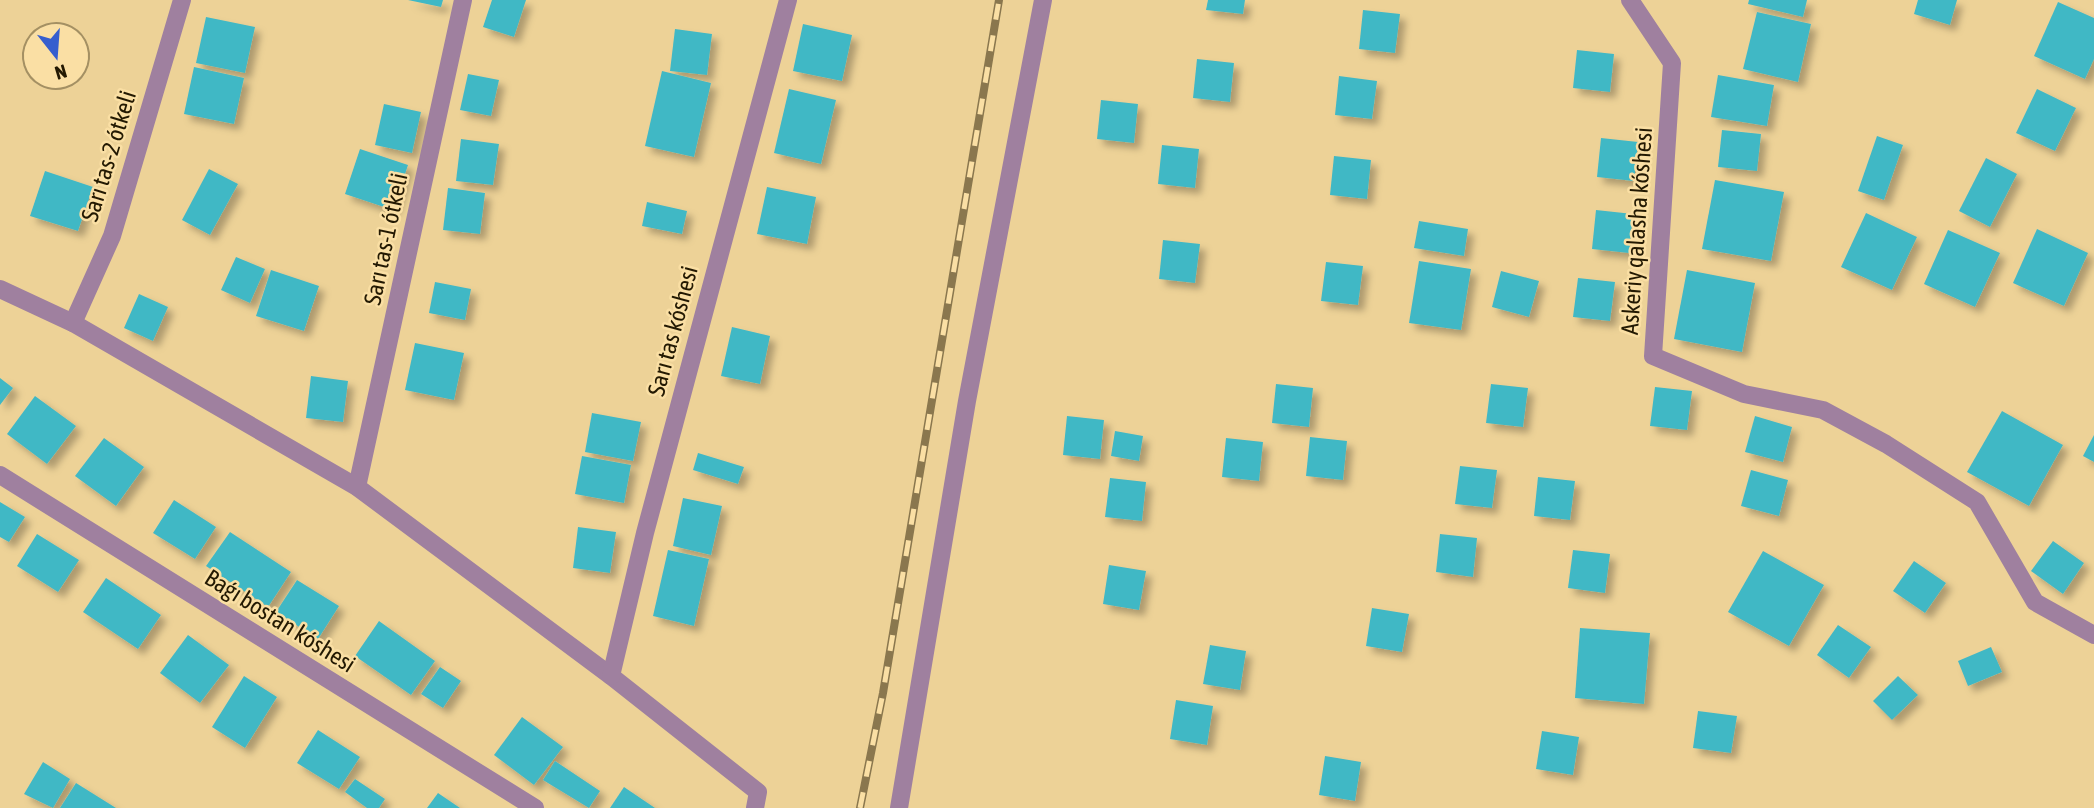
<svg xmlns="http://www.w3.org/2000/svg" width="2094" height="808" viewBox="0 0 2094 808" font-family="'Asap Condensed',sans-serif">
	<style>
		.building { fill: #41b8c5; filter: url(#shadow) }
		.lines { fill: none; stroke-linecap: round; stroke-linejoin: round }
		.minor { stroke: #9f809f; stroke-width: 18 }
		.rail-casing { stroke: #8a774e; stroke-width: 8 }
		.rail { stroke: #fadfa4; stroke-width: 5; stroke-dasharray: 16; stroke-linecap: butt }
		.labels { text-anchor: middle; stroke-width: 5; stroke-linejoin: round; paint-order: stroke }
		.street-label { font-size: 24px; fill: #231902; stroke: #fadfa4 }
	</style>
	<defs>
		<filter id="shadow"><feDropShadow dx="6" dy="6" stdDeviation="3.5" flood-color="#0004"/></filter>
	</defs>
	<rect width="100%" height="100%" fill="#edd297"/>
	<!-- building -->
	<g class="building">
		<path d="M408 0H443L441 7Z"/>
		<path d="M492 0H526L514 37 483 27Z"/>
		<path d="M1208 0H1245L1243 14 1206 10Z"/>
		<path d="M1749 0H1807L1803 17 1748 4Z"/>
		<path d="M1918 0H1957L1950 25 1914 14Z"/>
		<path d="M2058 2 2094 18V59L2085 79 2034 56Z"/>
		<path d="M1363 10 1400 14 1395 53 1359 49Z"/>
		<path d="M1757 12 1811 24 1798 82 1743 69Z"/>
		<path d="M206 17 255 27 245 73 196 63Z"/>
		<path d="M803 24 852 35 842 81 793 71Z"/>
		<path d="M675 29 712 34 707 75 670 71Z"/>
		<path d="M1577 50 1614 54 1610 92 1573 88Z"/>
		<path d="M1197 59 1234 63 1230 102 1193 98Z"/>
		<path d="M194 67 244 78 234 124 184 114Z"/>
		<path d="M662 71 711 83 694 157 645 146Z"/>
		<path d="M468 74 499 80 491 116 460 110Z"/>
		<path d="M1718 75 1774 85 1767 126 1711 117Z"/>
		<path d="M1339 76 1377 81 1372 119 1335 115Z"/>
		<path d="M789 89 836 100 821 164 774 153Z"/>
		<path d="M2037 89 2076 108 2055 151 2016 133Z"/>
		<path d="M1101 100 1138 104 1134 143 1097 139Z"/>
		<path d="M384 104 421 112 412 153 375 145Z"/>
		<path d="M1722 130 1761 134 1757 171 1718 167Z"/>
		<path d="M1877 136 1903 145 1884 200 1858 191Z"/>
		<path d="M1601 138 1638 142 1634 181 1597 177Z"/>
		<path d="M461 139 499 144 493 185 456 181Z"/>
		<path d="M1162 145 1199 149 1195 188 1158 184Z"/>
		<path d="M360 149 408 165 393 210 345 194Z"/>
		<path d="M1334 156 1371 160 1367 199 1330 195Z"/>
		<path d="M1986 158 2017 174 1990 227 1959 211Z"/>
		<path d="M209 169 238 184 210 235 182 220Z"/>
		<path d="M45 171 93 187 78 231 30 216Z"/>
		<path d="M1715 180 1784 192 1771 261 1702 249Z"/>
		<path d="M767 187 816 197 807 244 757 234Z"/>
		<path d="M448 188 485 193 480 234 443 230Z"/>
		<path d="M647 202 687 211 682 234 642 226Z"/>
		<path d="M1596 210 1633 214 1629 253 1592 249Z"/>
		<path d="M1866 213 1917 237 1892 290 1841 267Z"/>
		<path d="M1419 221 1468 229 1464 256 1414 248Z"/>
		<path d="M2037 229 2088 253 2064 306 2013 283Z"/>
		<path d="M1948 230 2000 253 1975 307 1924 284Z"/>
		<path d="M1163 240 1200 244 1195 283 1159 279Z"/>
		<path d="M236 257 265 269 250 303 221 290Z"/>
		<path d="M1419 261 1471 269 1461 330 1409 323Z"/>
		<path d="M1326 262 1363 266 1358 305 1321 301Z"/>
		<path d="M271 270 319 286 304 331 256 316Z"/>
		<path d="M1687 270 1755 283 1742 352 1674 339Z"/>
		<path d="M1501 271 1539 281 1529 317 1492 307Z"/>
		<path d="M1578 278 1615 282 1610 321 1573 317Z"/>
		<path d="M435 282 471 289 465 320 429 313Z"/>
		<path d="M139 294 168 307 153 341 124 328Z"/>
		<path d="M732 327 770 336 760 384 721 376Z"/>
		<path d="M415 343 464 353 454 400 405 390Z"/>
		<path d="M311 376 348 381 343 422 306 418Z"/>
		<path d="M0 378 13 388 0 405Z"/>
		<path d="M1276 384 1313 388 1309 427 1272 423Z"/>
		<path d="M1491 384 1528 388 1523 427 1486 423Z"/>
		<path d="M1655 387 1692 391 1687 430 1650 426Z"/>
		<path d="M35 396 76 426 47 464 7 434Z"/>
		<path d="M2002 411 2063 445 2029 506 1967 472Z"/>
		<path d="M592 413 641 422 633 461 585 452Z"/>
		<path d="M1067 416 1104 420 1100 459 1063 455Z"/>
		<path d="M1755 416 1792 427 1783 462 1745 452Z"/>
		<path d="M1115 431 1143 436 1139 461 1111 456Z"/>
		<path d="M2094 435V462L2083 456Z"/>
		<path d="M1310 437 1347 441 1343 480 1306 476Z"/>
		<path d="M104 438 144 467 116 506 75 476Z"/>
		<path d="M1226 438 1263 442 1259 481 1222 477Z"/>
		<path d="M698 453 744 467 738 484 693 470Z"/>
		<path d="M582 456 631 465 624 503 575 494Z"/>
		<path d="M1460 466 1497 470 1492 508 1455 504Z"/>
		<path d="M1751 470 1788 480 1779 516 1741 506Z"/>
		<path d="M1538 477 1575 481 1570 520 1534 516Z"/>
		<path d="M1110 478 1146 482 1142 521 1105 517Z"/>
		<path d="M683 498 722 506 711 555 673 546Z"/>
		<path d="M174 500 216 527 195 559 153 533Z"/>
		<path d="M0 502 25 517 9 542 0 537Z"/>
		<path d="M578 527 616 532 610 573 573 568Z"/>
		<path d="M230 532 291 572 268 607 206 566Z"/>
		<path d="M37 534 79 560 58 592 17 566Z"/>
		<path d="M1440 534 1477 538 1473 577 1436 572Z"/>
		<path d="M2053 541 2084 563 2063 594 2031 571Z"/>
		<path d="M668 550 709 559 694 626 653 616Z"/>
		<path d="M1573 550 1610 554 1605 593 1568 588Z"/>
		<path d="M1763 551 1824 585 1789 646 1728 612Z"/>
		<path d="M1914 561 1946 583 1925 613 1893 591Z"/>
		<path d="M1109 565 1146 571 1139 610 1103 604Z"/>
		<path d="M106 578 161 615 138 649 83 612Z"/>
		<path d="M297 580 339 606 318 639 276 612Z"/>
		<path d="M1372 608 1409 614 1402 652 1366 646Z"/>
		<path d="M379 621 435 661 411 695 355 656Z"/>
		<path d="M1838 625 1871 647 1849 678 1817 655Z"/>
		<path d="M1580 628 1650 633 1644 704 1575 698Z"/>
		<path d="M188 635 229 665 200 703 160 673Z"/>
		<path d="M1210 645 1246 651 1240 690 1203 684Z"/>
		<path d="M1991 647 2002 672 1968 686 1958 661Z"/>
		<path d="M440 667 461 681 443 708 421 694Z"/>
		<path d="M244 676 277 697 245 748 212 727Z"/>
		<path d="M1898 676 1918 695 1892 720 1873 701Z"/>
		<path d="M1176 700 1213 706 1207 745 1170 739Z"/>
		<path d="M1698 711 1737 716 1731 753 1693 748Z"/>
		<path d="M522 717 563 747 534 785 494 755Z"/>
		<path d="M318 730 360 757 339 789 297 763Z"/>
		<path d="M1542 731 1579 737 1573 775 1536 769Z"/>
		<path d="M1325 756 1361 762 1355 801 1319 795Z"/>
		<path d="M555 761 600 791 589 808 543 780Z"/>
		<path d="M43 762 70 779 53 808 24 794Z"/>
		<path d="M355 779 385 799 379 808H367L345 792Z"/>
		<path d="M76 783 116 808H60Z"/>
		<path d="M624 787 655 808H610Z"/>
		<path d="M438 793 460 808H427Z"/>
	</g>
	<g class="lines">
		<!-- minor -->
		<g class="minor">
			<path d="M1630 0 1672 63 1653 356 1744 394 1823 410 1886 444 1977 502 2035 602 2094 635"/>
			<path d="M0 289 73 323 357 487 611 676 758 792 755 808"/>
			<path d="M73 323 112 236 182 0"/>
			<path d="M0 475 535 808"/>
			<path d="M357 487 463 0"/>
			<path d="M611 676 645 533 788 0"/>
			<path d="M899 808 967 401 1043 0"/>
		</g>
		<defs>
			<path id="rail" d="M860 808 883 693 999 0"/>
		</defs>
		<!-- rail casing -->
		<use href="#rail" class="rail-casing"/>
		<!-- rail -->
		<use href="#rail" class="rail"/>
	</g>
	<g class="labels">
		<!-- street labels -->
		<g class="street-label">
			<text transform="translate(109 156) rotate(-73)" y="8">Sarı tas-2 ótkeli</text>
			<text transform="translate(1637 231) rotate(-86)" y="8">Askeriy qalasha kóshesi</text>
			<text transform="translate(386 239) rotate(-78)" y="8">Sarı tas-1 ótkeli</text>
			<text transform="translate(673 331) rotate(-75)" y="8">Sarı tas kóshesi</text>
			<text transform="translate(280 621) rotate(32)" y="8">Baǵı bostan kóshesi</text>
		</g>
	</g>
	<!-- north arrow -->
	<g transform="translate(56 56) rotate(163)"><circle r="33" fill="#fadfa4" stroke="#a49063" stroke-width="2"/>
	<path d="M0-5L12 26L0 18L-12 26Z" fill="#365ece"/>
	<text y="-10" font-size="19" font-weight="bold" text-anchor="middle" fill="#231902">N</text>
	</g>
</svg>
